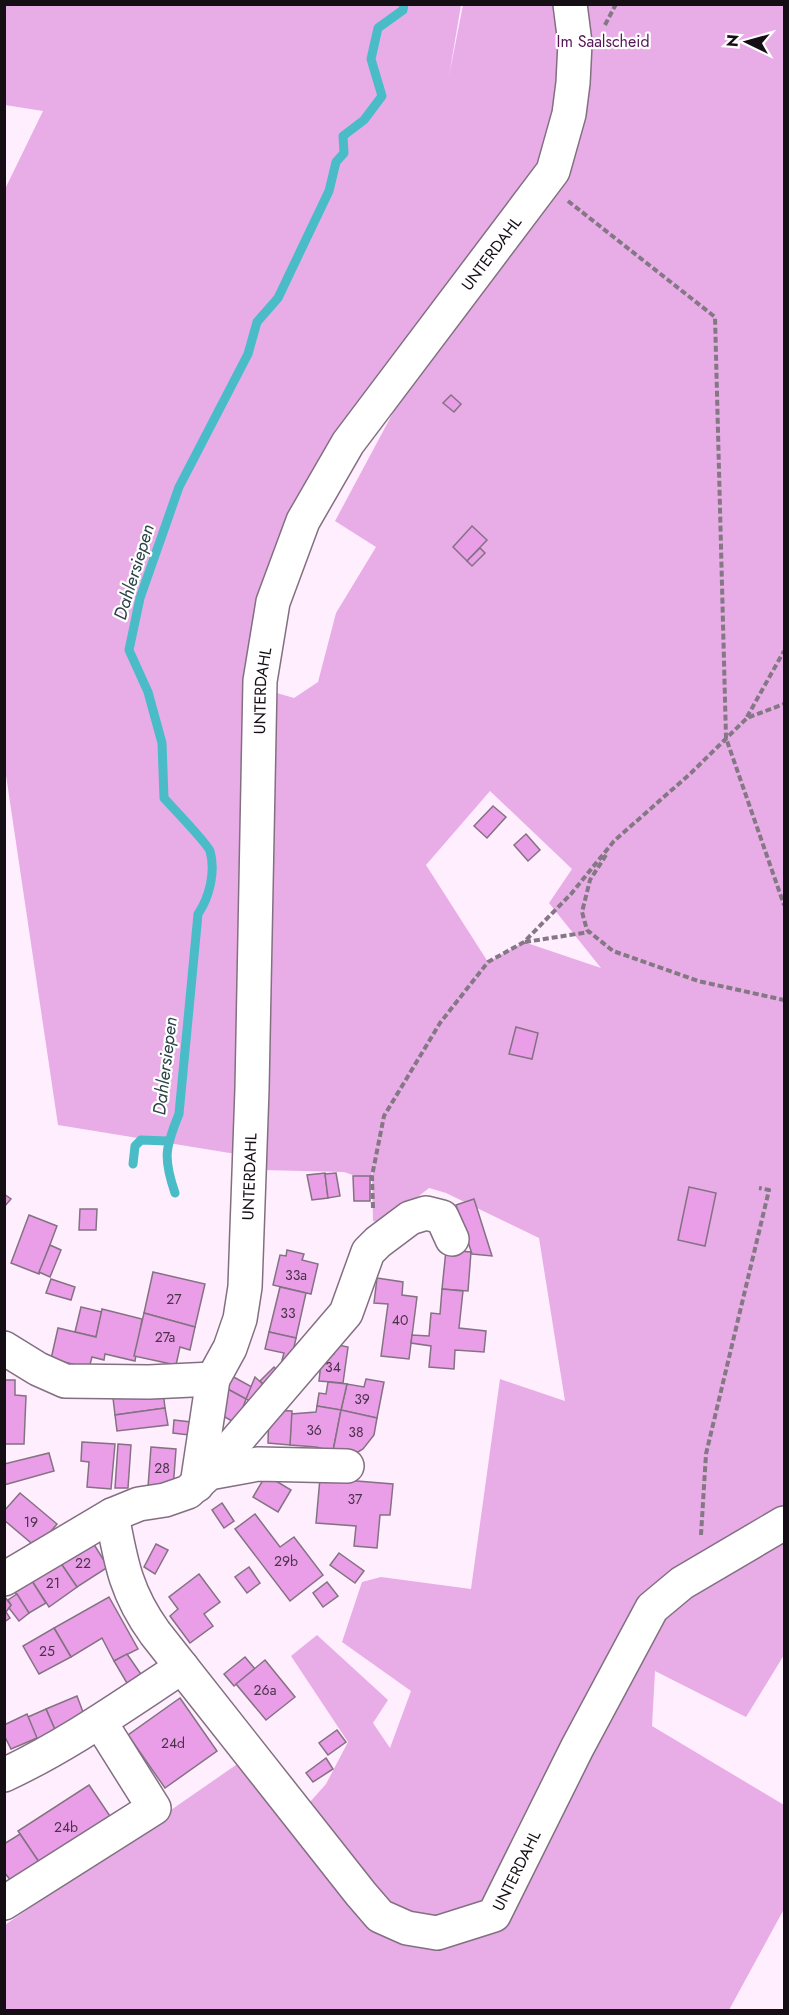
<svg xmlns="http://www.w3.org/2000/svg" width="789" height="2015" viewBox="0 0 789 2015" font-family="Jost,sans-serif">
	<style>
		.green { fill: #e8ade7; fill-rule: evenodd }
		.lines { fill: none; stroke-linecap: round; stroke-linejoin: round }
		.stream { stroke: #49bcc8; stroke-width: 9 }
		.building { fill: #e99ee7; stroke: #847283; stroke-width: 1.5 }
		.minor-casing { stroke: #827081; stroke-width: 36 }
		.path { stroke: #837883; stroke-width: 4; stroke-dasharray: 6 3; stroke-linecap: butt }
		.minor { stroke: #fff; stroke-width: 33 }
		.labels { text-anchor: middle; stroke-width: 4.5; stroke-linejoin: round; paint-order: stroke }
		.number-label { font-size: 14px; fill: #4a334a }
		.park-label { font-size: 16px; fill: #561557; stroke: #fff }
		.street-label { font-size: 16px; fill: #150f15; stroke: #fff }
		.water-label { font-size: 18px; font-style: italic; fill: #294346; stroke: #fff }
	</style>
	<rect width="100%" height="100%" fill="#ffeefe"/>
	<!-- green -->
	<path class="green" d="M4 5H461L449 76 463 5H784V1655L746 1717 655 1671 652 1726 784 1805V1909L729 2010H5V1925L246 1758 310 1802 326 1784 348 1742 291 1656 317 1635 388 1700 373 1723 390 1748 411 1691 342 1642 362 1582 381 1577 471 1589 500 1379 565 1401 539 1238 446 1193 429 1188 410 1203 388 1225 373 1221 372 1176 375 1158 370 1181 344 1172 262 1170 242 1155 58 1125 4 762 5 189 43 111 5 105ZM417 368 335 521 376 547 336 613 318 682 294 698 256 687 303 521ZM490 791 572 869 549 903 601 968 524 942 488 962 426 865Z"/>
	<g class="lines">
		<!-- stream -->
		<g class="stream">
			<path d="M133 1164 135 1146 141 1140 168 1141"/>
			<path d="M175 1193C163 1158 165 1148 179 1114L198 914C209 898 216 872 210 851 207 843 172 807 164 798L162 743 148 692 129 650 140 598 179 487 248 354 257 322 278 298 329 191 336 162 344 153 343 136 364 120 382 96 371 59 378 28 403 10 404 4"/>
		</g>
	</g>
	<!-- building -->
	<g class="building">
		<path d="M451 395 461 404 454 412 443 403Z"/>
		<path d="M472 526 487 540 467 561 453 547Z"/>
		<path d="M480 548 485 553 472 566 467 561Z"/>
		<path d="M493 806 506 817 487 838 474 826Z"/>
		<path d="M526 834 540 850 528 861 514 845Z"/>
		<path d="M516 1027 538 1033 532 1059 509 1054Z"/>
		<path d="M325 1173 328 1198 312 1200 307 1175Z"/>
		<path d="M336 1173 340 1196 328 1198 325 1174Z"/>
		<path d="M353 1176H370V1201H354Z"/>
		<path d="M689 1187 716 1193 705 1246 678 1240Z"/>
		<path d="M4 1194 11 1199 4 1207Z"/>
		<path d="M474 1199 492 1256 472 1254 456 1205Z"/>
		<path d="M80 1209H97L96 1230H79Z"/>
		<path d="M29 1215 57 1226 39 1274 11 1263Z"/>
		<path d="M50 1245 61 1250 50 1277 39 1272Z"/>
		<path d="M287 1250 304 1254 302 1260 318 1264 311 1294 273 1285 280 1255 286 1256Z"/>
		<path d="M446 1250 471 1252 468 1291 442 1289Z"/>
		<path d="M153 1272 205 1284 195 1327 144 1313Z"/>
		<path d="M377 1278 403 1282 402 1295 417 1297 409 1359 381 1356 388 1304 374 1303Z"/>
		<path d="M51 1279 75 1287 71 1300 46 1293Z"/>
		<path d="M280 1287 306 1293 296 1338 269 1332Z"/>
		<path d="M442 1289 463 1291 459 1328 486 1331 484 1352 455 1350 454 1369 429 1367 431 1346 411 1343 412 1335 429 1336 431 1313 440 1314Z"/>
		<path d="M81 1307 102 1312 96 1337 75 1332Z"/>
		<path d="M102 1309 142 1319 135 1361 105 1354 104 1360 92 1357 89 1368 51 1359 58 1328 96 1337Z"/>
		<path d="M144 1313 195 1327 190 1350 180 1347 176 1365 134 1356Z"/>
		<path d="M269 1332 296 1338 291 1361 282 1360 284 1353 265 1349Z"/>
		<path d="M338 1345 348 1347 343 1383 319 1381 322 1353 334 1354V1348Z"/>
		<path d="M274 1367 281 1375 267 1388 260 1381Z"/>
		<path d="M230 1375 252 1387 246 1399 224 1387Z"/>
		<path d="M255 1377 267 1388 253 1403 246 1399Z"/>
		<path d="M366 1379 384 1382 377 1418 341 1410 347 1384 364 1387Z"/>
		<path d="M4 1380H15V1395L26 1396 24 1444H4Z"/>
		<path d="M328 1382 347 1384 341 1410 317 1406 319 1393 326 1394Z"/>
		<path d="M224 1387 246 1399 241 1413 232 1421 212 1410Z"/>
		<path d="M163 1391 165 1408 115 1415 113 1398Z"/>
		<path d="M317 1406 341 1410 333 1451 316 1447 290 1445 291 1414 316 1412Z"/>
		<path d="M165 1408 168 1425 117 1431 115 1415Z"/>
		<path d="M269 1410 292 1411 290 1445 268 1443Z"/>
		<path d="M341 1410 377 1418 374 1435 363 1449 358 1452 333 1451Z"/>
		<path d="M174 1420 191 1422 189 1435 173 1433Z"/>
		<path d="M82 1442 115 1444 111 1489 87 1487 89 1462 81 1461Z"/>
		<path d="M118 1444 131 1445 128 1488H115Z"/>
		<path d="M151 1447 176 1449 173 1489 148 1487Z"/>
		<path d="M49 1453 54 1471 4 1485V1464Z"/>
		<path d="M266 1475 291 1490 278 1512 253 1497Z"/>
		<path d="M320 1478 393 1484 390 1515H380L377 1548 354 1546 356 1526 316 1523Z"/>
		<path d="M20 1493 57 1524 37 1548 4 1520V1511Z"/>
		<path d="M222 1503 234 1521 224 1528 212 1510Z"/>
		<path d="M255 1514 280 1547 294 1537 323 1575 290 1601 235 1529Z"/>
		<path d="M90 1538 108 1567 77 1587 58 1559Z"/>
		<path d="M156 1544 168 1550 155 1574 144 1567Z"/>
		<path d="M339 1553 364 1571 355 1583 330 1565Z"/>
		<path d="M58 1559 77 1587 49 1607 30 1578Z"/>
		<path d="M249 1567 260 1583 247 1593 235 1577Z"/>
		<path d="M199 1574 220 1602 204 1614 213 1626 190 1643 170 1616 178 1609 169 1597Z"/>
		<path d="M30 1578 46 1603 29 1613 13 1589Z"/>
		<path d="M327 1582 338 1596 323 1607 313 1593Z"/>
		<path d="M17 1594 29 1613 19 1621 9 1608 11 1605 8 1600Z"/>
		<path d="M4 1596 11 1605 6 1612 10 1618 4 1622Z"/>
		<path d="M109 1597 138 1649 114 1661 102 1638 71 1657 54 1628Z"/>
		<path d="M54 1628 71 1657 39 1674 23 1646Z"/>
		<path d="M127 1654 145 1680 131 1690 114 1661Z"/>
		<path d="M245 1657 255 1669 234 1686 224 1674Z"/>
		<path d="M265 1660 295 1697 266 1720 236 1684Z"/>
		<path d="M77 1696 86 1720 56 1732 46 1709Z"/>
		<path d="M180 1698 217 1751 165 1788 128 1735Z"/>
		<path d="M46 1709 56 1732 37 1740 28 1717Z"/>
		<path d="M27 1714 37 1738 11 1749 4 1735V1725Z"/>
		<path d="M337 1730 346 1742 328 1755 319 1743Z"/>
		<path d="M326 1758 333 1769 313 1782 306 1773Z"/>
		<path d="M89 1785 114 1822 43 1868 18 1831Z"/>
		<path d="M20 1834 43 1868 15 1886 4 1872V1844Z"/>
	</g>
	<g class="lines">
		<defs>
			<g id="minor">
				<path d="M4 1348 38 1369 65 1381 149 1382 213 1379"/>
				<path d="M209 1473 346 1313 368 1252 378 1242 410 1218 426 1213 442 1217 452 1239"/>
				<path id="s1" d="M197 1485 213 1379 230 1348 240 1319 245 1287 252 1089 260 681 273 602 303 521 348 443 553 171 569 114 573 83 575 43 570 4"/>
				<path id="s2" d="M112 1515C121 1563 126 1593 155 1633L361 1894 380 1916 407 1928 437 1933 494 1915 577 1748 652 1608 682 1583 784 1523"/>
				<path d="M4 1579 112 1515 139 1504 165 1500 188 1492 209 1473 258 1464 347 1466"/>
				<path d="M4 1775C68 1745 124 1705 182 1667"/>
				<path d="M4 1903 154 1808 100 1722"/>
			</g>
		</defs>
		<!-- minor casing -->
		<use href="#minor" class="minor-casing"/>
		<!-- path -->
		<g class="path">
			<path d="M605 25 616 4"/>
			<path d="M568 201 715 317 726 738 784 905"/>
			<path d="M747 717 784 651"/>
			<path d="M606 855 590 880 582 912 587 930 613 951 698 981 784 1000"/>
			<path d="M525 942 589 932"/>
			<path d="M373 1208 372 1176 384 1116 440 1023 488 962 524 942 571 894 614 841 691 773 747 718 784 704"/>
			<path d="M701 1535 706 1454 769 1190 759 1188"/>
		</g>
		<!-- minor -->
		<use href="#minor" class="minor"/>
	</g>
	<g class="labels">
		<!-- number labels -->
		<g class="number-label">
			<text x="296" y="1280">33a</text>
			<text x="174" y="1304">27</text>
			<text x="288" y="1318">33</text>
			<text x="400" y="1325">40</text>
			<text x="165" y="1342">27a</text>
			<text x="333" y="1372">34</text>
			<text x="362" y="1404">39</text>
			<text x="314" y="1435">36</text>
			<text x="356" y="1437">38</text>
			<text x="162" y="1473">28</text>
			<text x="355" y="1504">37</text>
			<text x="31" y="1527">19</text>
			<text x="286" y="1566">29b</text>
			<text x="83" y="1568">22</text>
			<text x="53" y="1588">21</text>
			<text x="47" y="1656">25</text>
			<text x="265" y="1695">26a</text>
			<text x="173" y="1748">24d</text>
			<text x="66" y="1832">24b</text>
		</g>
		<!-- park labels -->
		<g class="park-label">
			<text x="603" y="47">Im Saalscheid</text>
		</g>
		<!-- street labels -->
		<g class="street-label">
			<text dy="6" stroke="none"><textPath href="#s1" startOffset="1306">UNTERDAHL</textPath></text>
			<text dy="6" stroke="none"><textPath href="#s1" startOffset="802">UNTERDAHL</textPath></text>
			<text dy="6" stroke="none"><textPath href="#s1" startOffset="316">UNTERDAHL</textPath></text>
			<text dy="6" stroke="none"><textPath href="#s2" startOffset="658">UNTERDAHL</textPath></text>
		</g>
		<!-- water labels -->
		<g class="water-label">
			<text transform="translate(134 572) rotate(-73)" y="6">Dahlersiepen</text>
			<text transform="translate(165 1066) rotate(-83)" y="6">Dahlersiepen</text>
		</g>
	</g>
	<!-- border -->
	<rect width="789" height="2015" fill="none" stroke="#150f15" stroke-width="12"/>
	<!-- north arrow -->
	<g transform="translate(747 42) rotate(275)" stroke="#ffffff" stroke-width="4.5" paint-order="stroke">
	<path d="M0-4.5L10 22L0 15L-10 22Z" fill="#150f15"/>
	<text y="-9" font-size="16" font-weight="bold" text-anchor="middle" fill="#150f15">N</text>
	</g>
</svg>
